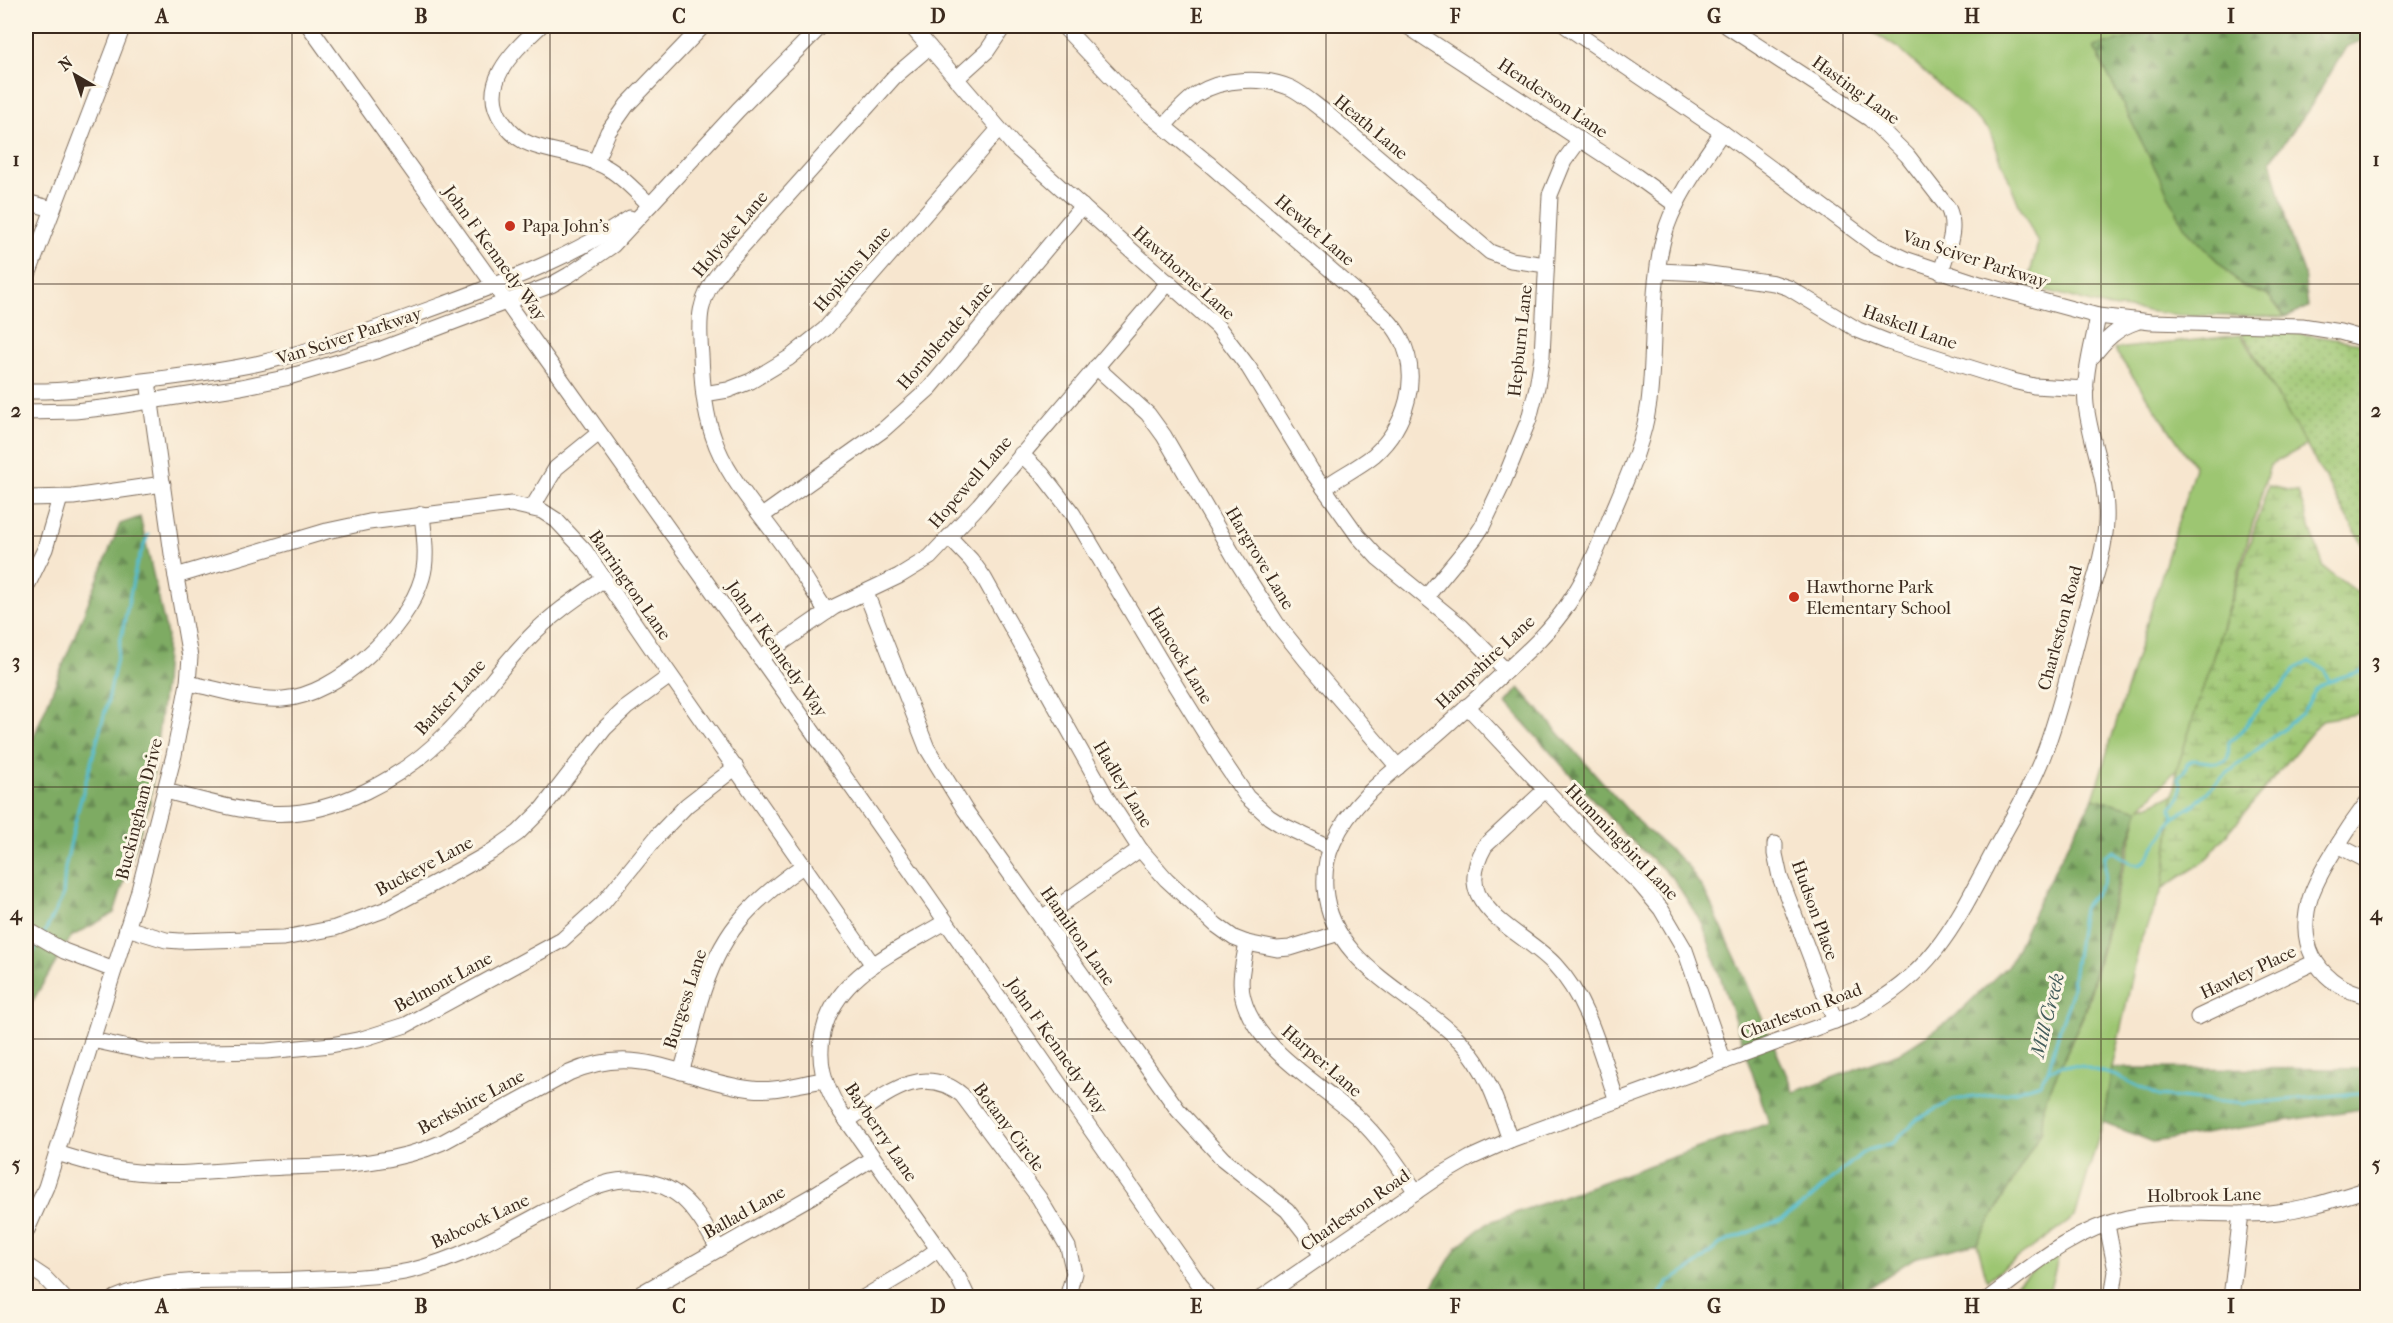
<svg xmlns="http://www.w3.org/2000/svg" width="2393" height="1323" viewBox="0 0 2393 1323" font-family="'IM FELL French Canon',serif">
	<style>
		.grass { fill: #9dc672; stroke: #6c7848; stroke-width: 1.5 }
		.forest { fill: url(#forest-firs); stroke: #5c6a41; stroke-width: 1.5 }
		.wetland { fill: url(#wetland-marsh); stroke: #6c7848; stroke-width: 1.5 }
		.park { fill: url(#park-dots); stroke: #6c7848; stroke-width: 1.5 }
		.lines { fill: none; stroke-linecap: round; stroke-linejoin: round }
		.stream { stroke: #54bdd0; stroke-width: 3 }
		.minor-casing { stroke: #7d6c5c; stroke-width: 17 }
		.minor { stroke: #fff; stroke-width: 15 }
		.grid { fill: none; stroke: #3b2a1e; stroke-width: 1.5; stroke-opacity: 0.55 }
		.poi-dot { fill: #c8321e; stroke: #fcf5e5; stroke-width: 2 }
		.labels { text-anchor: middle; stroke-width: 6; stroke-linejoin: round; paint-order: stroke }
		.street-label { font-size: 18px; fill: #3b2a1e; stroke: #fcf5e5 }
		.poi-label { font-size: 18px; fill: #3b2a1e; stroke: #fcf5e5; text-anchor: start }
		.water-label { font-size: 20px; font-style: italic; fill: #445d5c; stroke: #fcf5e5 }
		.neatline { fill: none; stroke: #3b2a1e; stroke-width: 2 }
		.grid-label { font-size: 20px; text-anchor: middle; font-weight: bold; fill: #3b2a1e }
	</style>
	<defs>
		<pattern id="forest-firs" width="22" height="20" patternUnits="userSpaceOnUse" patternTransform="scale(1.5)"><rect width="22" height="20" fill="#7eab64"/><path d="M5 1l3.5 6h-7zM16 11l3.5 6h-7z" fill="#688b52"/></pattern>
		<pattern id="wetland-marsh" width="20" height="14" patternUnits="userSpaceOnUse" patternTransform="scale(1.5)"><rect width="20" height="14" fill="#9dc672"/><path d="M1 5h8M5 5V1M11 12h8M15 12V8" fill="none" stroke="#81a15d"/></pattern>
		<pattern id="park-dots" width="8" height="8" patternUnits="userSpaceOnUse" patternTransform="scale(1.5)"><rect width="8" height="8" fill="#9dc672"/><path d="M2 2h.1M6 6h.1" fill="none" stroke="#81a15d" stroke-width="1.8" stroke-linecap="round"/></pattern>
	</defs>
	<rect width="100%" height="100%" fill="#fcf5e5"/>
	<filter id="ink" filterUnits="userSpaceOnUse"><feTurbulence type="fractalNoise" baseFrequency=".0167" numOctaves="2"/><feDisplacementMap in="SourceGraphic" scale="12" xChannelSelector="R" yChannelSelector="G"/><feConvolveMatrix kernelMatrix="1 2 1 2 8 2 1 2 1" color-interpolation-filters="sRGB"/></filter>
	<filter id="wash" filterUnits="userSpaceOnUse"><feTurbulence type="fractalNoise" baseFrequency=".008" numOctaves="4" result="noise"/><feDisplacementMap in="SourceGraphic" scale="24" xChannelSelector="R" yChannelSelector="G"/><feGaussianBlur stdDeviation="1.35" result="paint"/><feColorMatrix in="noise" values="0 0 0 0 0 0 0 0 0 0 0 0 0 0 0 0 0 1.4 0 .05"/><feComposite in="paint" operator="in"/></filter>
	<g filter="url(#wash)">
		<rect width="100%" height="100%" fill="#f7e6cf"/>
		<!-- grass -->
		<g class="grass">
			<path d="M1864 26H2175L2094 48 2242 286 2269 296 2285 317 2179 315 2102 306 2027 285 2038 243 2019 205 1989 130 1899 49Z"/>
			<path d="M2241 335 2307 445 2270 465 2182 764 2140 808 2174 794 2163 888 2140 942 2112 1068 2103 1122 2075 1217 1987 1280 1977 1243 2042 1130 2043 1105 2086 1010 2139 810 2093 798 2195 467 2114 349Z"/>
			<path d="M2060 1251 2048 1297H1999Z"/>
		</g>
		<!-- forest -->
		<g class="forest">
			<path d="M2175 26H2367V38L2346 47 2309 109 2271 160 2290 235 2304 273 2308 307 2285 317 2269 296 2242 286 2185 228 2094 47Z"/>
			<path d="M140 517 167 635 164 686 150 801 114 913 71 937 26 1012V783L30 746 120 524Z"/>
			<path d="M1519 688 1637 821 1687 865 1706 894 1739 965 1794 1092 1899 1053 1952 1019 2010 963 2047 884 2093 798 2139 810 2127 847 2085 1010 2043 1105 2042 1130 1977 1243 1914 1258 1855 1297 1424 1298 1427 1296 1457 1247 1487 1223 1769 1123 1703 925 1673 878 1624 834 1506 703Z"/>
			<path d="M2112 1068 2367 1069V1108L2153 1142 2103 1122Z"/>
		</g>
		<!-- wetland -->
		<path class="wetland" d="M2268 486 2298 492 2324 568 2367 600V712L2322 720 2204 862 2163 888 2177 769Z"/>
		<!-- park -->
		<path class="park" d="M2237 324 2367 344V552Z"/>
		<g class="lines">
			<!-- stream -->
			<g class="stream">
				<path d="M2173 818 2171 807C2183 796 2179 797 2181 782L2178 778 2185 770 2187 764 2193 760 2217 763 2226 761 2228 757 2229 742 2241 732 2262 703 2282 687 2296 668 2309 662 2324 669 2329 682"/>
				<path d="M44 934 63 896 65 868 78 810 108 701 136 566 148 535"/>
				<path d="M26 964 39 942"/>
				<path d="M2048 1071 2062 1065 2081 1066 2117 1076 2158 1096 2244 1104 2368 1092"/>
				<path d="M1657 1298 1669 1282 1695 1266 1720 1244 1784 1218 1805 1203 1861 1154 1868 1150 1893 1143 1916 1120 1953 1100 2016 1091 2040 1083 2048 1071 2062 1021 2070 1000 2083 908 2103 884 2105 876V855L2113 851 2132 864 2140 865 2146 860 2173 818 2195 804 2219 780 2300 715C2308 708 2309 699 2315 691 2326 678 2352 675 2368 669"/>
			</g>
		</g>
	</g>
	<g filter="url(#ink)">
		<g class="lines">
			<defs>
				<g id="minor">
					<path d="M309 26C461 238 612 451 764 663 914 873 1060 1087 1209 1298"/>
					<path d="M540 26C515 50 476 84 503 122 510 132 519 140 530 144 556 154 585 154 609 169 624 178 637 193 650 205"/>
					<path d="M911 26 1015 147 1218 327 1249 368 1311 470 1358 536 1378 558 1461 626 1506 671"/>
					<path d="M1063 26 1139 106 1208 163 1362 297C1376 309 1392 321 1400 337 1422 377 1406 426 1374 455 1358 468 1340 476 1324 488"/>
					<path d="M1407 26 1636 176 1676 205"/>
					<path d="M1566 26 1722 132 1873 244 1905 259 1980 284 2098 316 2151 322 2302 326 2340 332 2368 340"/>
					<path d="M1727 26 1870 119 1907 155 1948 208C1958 229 1947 250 1941 272"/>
					<path d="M956 79 987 51 1004 26"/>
					<path d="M1164 126C1174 115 1185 102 1197 94 1223 78 1263 76 1291 88 1303 94 1314 104 1325 112L1490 252 1511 260 1546 265"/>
					<path d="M595 163 608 132 627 105 703 26"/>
					<path d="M26 202 53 209"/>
					<path d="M1659 271 1703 273 1774 283 1789 288 1858 330 1888 342 2009 380 2034 386 2086 389"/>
					<path d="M26 280 123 26"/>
					<path d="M2093 356C2105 340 2117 328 2136 322"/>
					<path d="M1096 367 1148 414 1164 436 1235 558 1277 624 1306 660 1398 767"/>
					<path d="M26 391C62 392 98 387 134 382 176 377 218 372 260 363 325 348 387 325 450 302 515 278 571 257 630 218"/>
					<path d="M704 394 728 390 751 381 789 358 825 329 999 129"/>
					<path d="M26 412 75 411 111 407 241 387 285 378 379 350 551 285 569 275 613 245 738 110 821 26"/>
					<path d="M1021 454 1042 474 1073 514 1167 672 1220 757 1247 797 1269 817 1280 824 1331 848"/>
					<path d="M26 498 73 497 163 484"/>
					<path d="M532 508 556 468 599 433"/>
					<path d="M762 516 883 430 930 388 1082 206"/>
					<path d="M949 537 971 560 984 578 1107 798 1140 849 1166 879 1216 925 1234 938 1247 943 1277 949 1290 948 1339 933"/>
					<path d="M176 576 327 531 369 522 511 504 542 511 556 520 585 551 659 659 873 965"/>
					<path d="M26 588 45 549 60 498"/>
					<path d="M866 593 927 748 965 810 1178 1110 1223 1159 1287 1210 1323 1256"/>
					<path d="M1426 597 1474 539 1482 527 1503 483 1529 419 1537 387 1542 356 1550 195 1564 161 1580 139"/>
					<path d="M827 612C811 588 796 563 779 540 756 508 725 474 713 436 704 411 702 382 701 355 698 319 698 299 721 270L894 77 929 47"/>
					<path d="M760 658 834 607 899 576 930 557 979 505 1169 282"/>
					<path d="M188 683C219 689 252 701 283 699 336 696 408 628 422 578 428 558 424 535 422 514"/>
					<path d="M1467 706 1590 837 1639 883 1661 909 1685 950 1724 1062"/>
					<path d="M1545 790 1485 846C1477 860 1471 878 1478 894 1494 925 1532 940 1555 965 1589 1001 1601 1055 1617 1101"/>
					<path d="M165 791C198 799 233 810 267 813 331 819 406 776 449 731 478 702 500 667 529 638 551 615 578 597 604 579"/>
					<path d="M2368 801C2350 825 2316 875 2309 902 2297 949 2321 986 2368 996"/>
					<path d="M1775 844V854L1780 877 1835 1021"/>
					<path d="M2339 846 2368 861"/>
					<path d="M1042 918 1140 849"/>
					<path d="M945 922C898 951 836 974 823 1033 817 1061 824 1084 838 1108L958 1277 968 1298"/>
					<path d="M127 928 166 940 180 941 284 938 335 928 384 910 461 869 491 852 518 833 542 809 605 728 626 708 670 676"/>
					<path d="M26 929 64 951 114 970"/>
					<path d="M1247 943C1244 961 1238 980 1243 998 1256 1049 1319 1083 1356 1116 1380 1138 1398 1165 1416 1192"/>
					<path d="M2198 1017 2315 962"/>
					<path d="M92 1040 152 1053 267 1051 331 1045 362 1039 406 1025 562 940 603 903 660 833 687 805 736 767"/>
					<path d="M681 1072C689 1048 694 1024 700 1001 720 933 748 904 804 865"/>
					<path d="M847 1121C883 1097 921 1061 962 1095L1039 1198 1068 1247 1074 1273 1067 1298"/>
					<path d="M1510 1140C1498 1106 1487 1070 1462 1043 1415 993 1331 966 1325 888 1324 873 1327 855 1334 841 1352 800 1396 769 1430 740 1456 718 1481 694 1506 671 1529 650 1551 630 1568 604 1588 575 1600 543 1613 511 1628 476 1644 441 1649 402 1656 345 1649 281 1667 226 1679 192 1702 162 1722 132"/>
					<path d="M57 1153C80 1160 104 1168 128 1171 173 1177 218 1171 264 1168 324 1165 386 1168 443 1142L569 1073C641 1041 682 1081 752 1089 776 1092 801 1083 825 1080"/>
					<path d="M2107 1225 2116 1271 2112 1298"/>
					<path d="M26 1232 46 1187 138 894 174 755 188 683 190 657 172 554 148 381"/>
					<path d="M26 1265 44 1277 64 1298"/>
					<path d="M115 1298C153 1281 191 1281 232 1281 270 1281 308 1280 346 1278 367 1276 388 1276 409 1271 456 1260 500 1236 542 1213 569 1200 596 1181 626 1180 676 1178 697 1209 718 1249"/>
					<path d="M633 1298 812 1196 873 1158"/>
					<path d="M863 1298 908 1271 938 1249"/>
					<path d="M1261 1298 1439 1176 1470 1158 1510 1140 1859 1012C1933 974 1956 923 1993 853 2012 818 2033 785 2046 748 2061 707 2071 664 2082 622 2091 589 2105 554 2106 521 2108 480 2091 445 2086 405 2083 376 2093 344 2098 316"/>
					<path d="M1989 1298C2032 1266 2073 1230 2127 1218 2175 1208 2222 1217 2269 1213 2303 1210 2336 1199 2368 1189"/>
					<path d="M2231 1298 2241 1214"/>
				</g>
			</defs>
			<!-- minor casing -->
			<use href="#minor" class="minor-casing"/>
			<!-- minor -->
			<use href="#minor" class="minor"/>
		</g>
	</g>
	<!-- grid -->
	<path class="grid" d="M292 26V1298M550 26V1298M809 26V1298M1067 26V1298M1326 26V1298M1584 26V1298M1843 26V1298M2101 26V1298M26 284H2368M26 536H2368M26 787H2368M26 1039H2368"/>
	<!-- markers -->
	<g class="poi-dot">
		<circle cx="510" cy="226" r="6"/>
		<circle cx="1794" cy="597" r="6"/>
	</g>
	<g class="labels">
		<!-- street labels -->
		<g class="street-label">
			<text transform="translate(1856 90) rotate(36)" y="6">Hasting Lane</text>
			<text transform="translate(1553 98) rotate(34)" y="6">Henderson Lane</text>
			<text transform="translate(1371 127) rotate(40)" y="6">Heath Lane</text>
			<text transform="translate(1315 230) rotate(41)" y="6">Hewlet Lane</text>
			<text transform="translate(730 234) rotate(-50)" y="6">Holyoke Lane</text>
			<text transform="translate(495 253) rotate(54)" y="6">John F Kennedy Way</text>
			<text transform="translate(1975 259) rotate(18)" y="6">Van Sciver Parkway</text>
			<text transform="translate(852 269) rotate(-49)" y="6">Hopkins Lane</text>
			<text transform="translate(1184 273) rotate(42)" y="6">Hawthorne Lane</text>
			<text transform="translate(1910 327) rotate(20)" y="6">Haskell Lane</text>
			<text transform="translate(349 336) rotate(-18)" y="6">Van Sciver Parkway</text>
			<text transform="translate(945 336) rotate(-49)" y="6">Hornblende Lane</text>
			<text transform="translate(1520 341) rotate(-84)" y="6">Hepburn Lane</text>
			<text transform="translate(970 482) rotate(-49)" y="6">Hopewell Lane</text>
			<text transform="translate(1260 558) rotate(59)" y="6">Hargrove Lane</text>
			<text transform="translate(630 585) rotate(55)" y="6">Barrington Lane</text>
			<text transform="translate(2060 628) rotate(-75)" y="6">Charleston Road</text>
			<text transform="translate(777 649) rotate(55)" y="6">John F Kennedy Way</text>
			<text transform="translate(1180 655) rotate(59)" y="6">Hancock Lane</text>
			<text transform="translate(1485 662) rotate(-43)" y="6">Hampshire Lane</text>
			<text transform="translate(450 697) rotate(-48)" y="6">Barker Lane</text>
			<text transform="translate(1123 784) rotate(59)" y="6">Hadley Lane</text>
			<text transform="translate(139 809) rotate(-76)" y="6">Buckingham Drive</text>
			<text transform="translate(1622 842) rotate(46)" y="6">Hummingbird Lane</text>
			<text transform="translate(424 866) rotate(-28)" y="6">Buckeye Lane</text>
			<text transform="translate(1815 910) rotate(70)" y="6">Hudson Place</text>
			<text transform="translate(1078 936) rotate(55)" y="6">Hamilton Lane</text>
			<text transform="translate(2248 972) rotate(-25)" y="6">Hawley Place</text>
			<text transform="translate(443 982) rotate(-28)" y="6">Belmont Lane</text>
			<text transform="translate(685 999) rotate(-72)" y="6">Burgess Lane</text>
			<text transform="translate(1801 1011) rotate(-21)" y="6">Charleston Road</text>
			<text transform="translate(1057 1046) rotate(55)" y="6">John F Kennedy Way</text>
			<text transform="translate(1322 1061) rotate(41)" y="6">Harper Lane</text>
			<text transform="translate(471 1102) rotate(-28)" y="6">Berkshire Lane</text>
			<text transform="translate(1009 1127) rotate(53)" y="6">Botany Circle</text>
			<text transform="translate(881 1132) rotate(56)" y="6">Bayberry Lane</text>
			<text transform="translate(2204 1195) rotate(-1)" y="6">Holbrook Lane</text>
			<text transform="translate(1355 1210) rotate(-35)" y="6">Charleston Road</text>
			<text transform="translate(744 1212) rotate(-29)" y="6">Ballad Lane</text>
			<text transform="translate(480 1221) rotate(-25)" y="6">Babcock Lane</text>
		</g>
		<!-- poi labels -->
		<g class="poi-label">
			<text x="522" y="232">Papa John's</text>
			<text x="1806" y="593">Hawthorne Park<tspan x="1806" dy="21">Elementary School</tspan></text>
		</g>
		<!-- water labels -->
		<g class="water-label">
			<text transform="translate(2047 1015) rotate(-76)" y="7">Mill Creek</text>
		</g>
	</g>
	<!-- margin -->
	<rect width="2393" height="1323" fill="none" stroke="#fcf5e5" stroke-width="66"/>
	<!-- north arrow -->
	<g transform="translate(75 75) rotate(321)" stroke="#fcf5e5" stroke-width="4.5" paint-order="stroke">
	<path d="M0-4.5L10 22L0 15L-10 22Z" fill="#3b2a1e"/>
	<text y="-9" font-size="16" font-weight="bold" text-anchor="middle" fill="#3b2a1e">N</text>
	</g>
	<rect x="33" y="33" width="2327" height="1257" class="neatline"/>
	<g class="grid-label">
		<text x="162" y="23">A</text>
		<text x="421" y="23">B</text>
		<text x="679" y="23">C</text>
		<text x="938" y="23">D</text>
		<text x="1196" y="23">E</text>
		<text x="1455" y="23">F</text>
		<text x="1714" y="23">G</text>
		<text x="1972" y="23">H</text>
		<text x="2231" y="23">I</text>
		<text x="16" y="166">1</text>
		<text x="2376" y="166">1</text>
		<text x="16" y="417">2</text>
		<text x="2376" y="417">2</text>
		<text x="16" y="668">3</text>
		<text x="2376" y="668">3</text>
		<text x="16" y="920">4</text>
		<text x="2376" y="920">4</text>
		<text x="16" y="1171">5</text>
		<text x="2376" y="1171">5</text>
		<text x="162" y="1313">A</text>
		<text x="421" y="1313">B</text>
		<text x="679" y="1313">C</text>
		<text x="938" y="1313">D</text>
		<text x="1196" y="1313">E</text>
		<text x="1455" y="1313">F</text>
		<text x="1714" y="1313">G</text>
		<text x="1972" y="1313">H</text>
		<text x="2231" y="1313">I</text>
	</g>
</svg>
